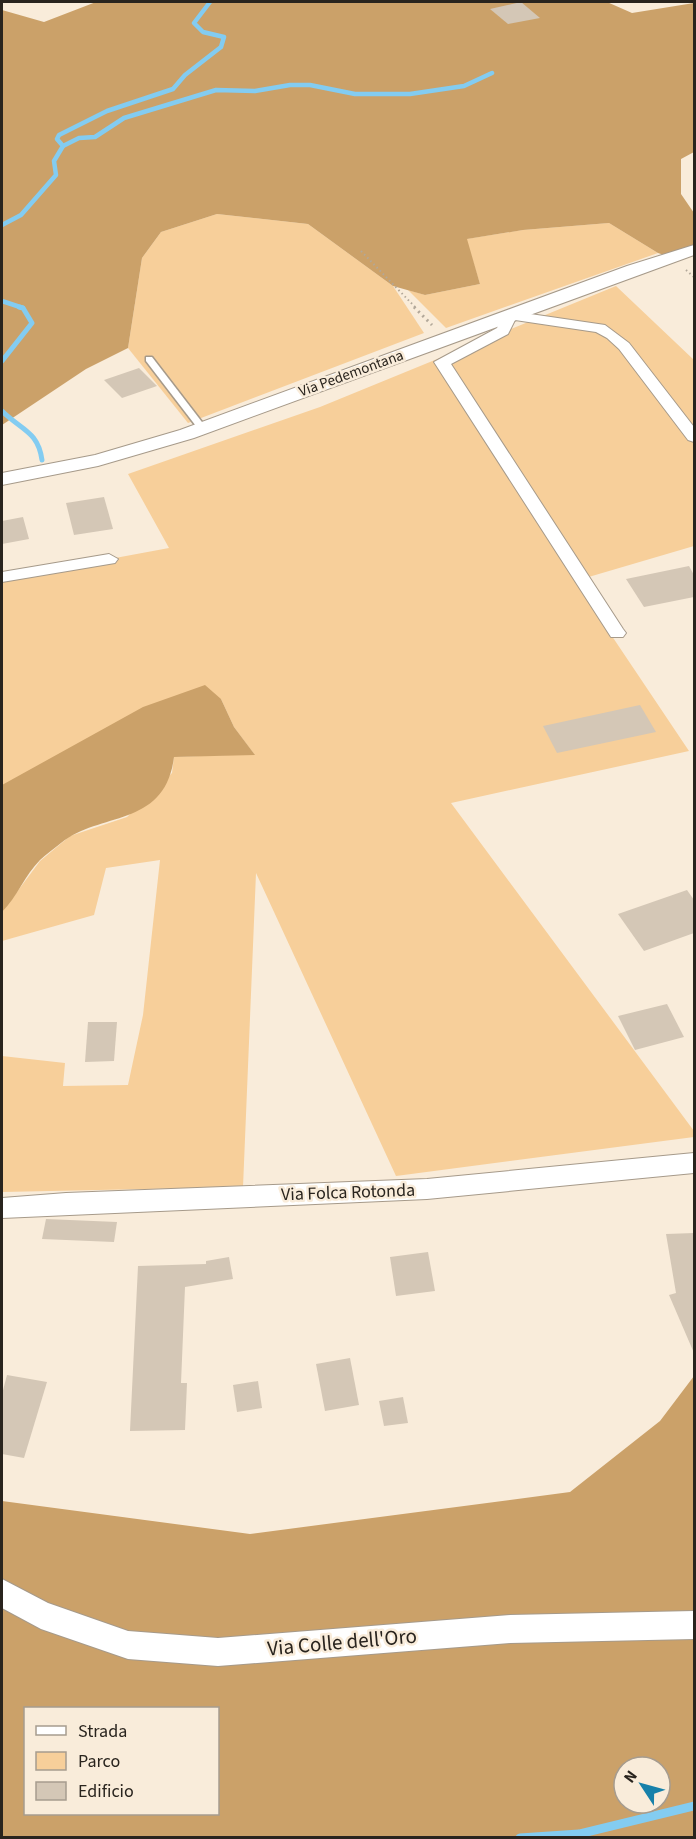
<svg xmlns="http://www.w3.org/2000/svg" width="696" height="1839" viewBox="0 0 696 1839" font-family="'Source Sans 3',sans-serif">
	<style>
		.green { fill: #f7cf9a }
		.forest { fill: #cba169; fill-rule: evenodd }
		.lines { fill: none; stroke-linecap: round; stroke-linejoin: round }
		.stream-far2 { stroke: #83ccf1; stroke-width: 4.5 }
		.stream-far1 { stroke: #83ccf1; stroke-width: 5 }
		.stream { stroke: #83ccf1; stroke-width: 9 }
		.building { fill: #d4c7b6 }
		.service-casing { stroke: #a69a8a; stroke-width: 3 }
		.minor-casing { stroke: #a69a8a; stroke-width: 2 }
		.tertiary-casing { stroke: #a69a8a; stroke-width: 2 }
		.path-far1 { stroke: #b2a89a; stroke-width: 2; stroke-dasharray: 1.5 3; stroke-linecap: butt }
		.path { stroke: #b2a89a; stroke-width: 3; stroke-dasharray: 2 4; stroke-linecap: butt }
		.service { fill: #fff; fill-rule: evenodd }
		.minor { fill: #fff; fill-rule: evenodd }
		.tertiary { fill: #fff; fill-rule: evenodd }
		.labels { text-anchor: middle; stroke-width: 5; stroke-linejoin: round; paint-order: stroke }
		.far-street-label { font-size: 15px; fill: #29241e; stroke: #f9ecda }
		.street-label { font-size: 18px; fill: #29241e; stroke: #f9ecda }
		.near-street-label { font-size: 21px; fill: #29241e; stroke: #f9ecda }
	</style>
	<rect width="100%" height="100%" fill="#f9ecda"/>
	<!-- green -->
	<g class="green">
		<path d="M217 214 308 224 393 286 424 333 188 423 128 348 142 258 161 232Z"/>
		<path d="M609 223 658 253 446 328 408 290 425 295 480 284 466 239 523 230Z"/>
		<path d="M616 286 694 360V546L575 581 689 751 451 803 694 1131V1137L396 1176 256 873 243 1187 2 1192V1056L65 1063 63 1086 128 1085 143 1015 160 860 106 868 94 915 2 941V912L40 861 70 836 127 817 172 773 174 757 254 754 234 727 221 699 2 786V579L169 548 128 474 320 407Z"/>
	</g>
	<!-- forest -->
	<g class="forest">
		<path d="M96 2H607L632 13 694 3V152L681 159V194L694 213V250L670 257 658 253 609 223 523 230 467 239 480 284 425 295 393 286 308 224 217 214 161 232 142 258 128 348 86 369 2 425V10L44 22Z"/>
		<path d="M205 685 221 699 234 727 255 755 174 757C165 828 101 811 61 843 54 849 46 854 40 860 25 875 17 897 2 912V785L143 707Z"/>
		<path d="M694 1376V1837L2 1838V1501L250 1534 570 1492 660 1421ZM26 1708H218V1814H26ZM624 1767H660V1803H624Z"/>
	</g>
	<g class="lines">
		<!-- stream-far2 -->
		<g class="stream-far2">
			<path d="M63 146 79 138 95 137 124 118 216 90 255 91 290 85H310L355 94H410L464 86 492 73"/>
			<path d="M2 225 21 215 56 175 54 161 63 146 57 139 59 135 107 111 173 89 185 75 221 47 224 37 203 32 194 23 210 2"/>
			<path d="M2 301 23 308"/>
		</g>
		<!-- stream-far1 -->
		<g class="stream-far1">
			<path d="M2 361 32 323 23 308 19 307"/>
			<path d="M2 411C21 430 38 431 42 460"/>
		</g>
		<!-- stream -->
		<path class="stream" d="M520 1838 579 1834 694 1806"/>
	</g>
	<!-- building -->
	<g class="building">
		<path d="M521 2 540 18 508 24 490 9Z"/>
		<path d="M139 368 157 386 122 398 104 380Z"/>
		<path d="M104 497 113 529 74 535 66 503Z"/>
		<path d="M23 517 29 539 2 544V521Z"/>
		<path d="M689 566 694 575V597L644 607 626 579Z"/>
		<path d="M640 705 656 732 557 753 543 726Z"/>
		<path d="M687 890 694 900V933L644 951 618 914Z"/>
		<path d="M667 1004 684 1037 635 1050 618 1016Z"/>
		<path d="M88 1022H117L114 1061 85 1062Z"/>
		<path d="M46 1219 117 1222 114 1242 42 1239Z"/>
		<path d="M694 1233V1353L669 1295 676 1293 666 1234Z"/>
		<path d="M428 1252 435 1291 396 1296 390 1257Z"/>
		<path d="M229 1257 233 1279 185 1287 181 1383H187L185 1430 130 1431 138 1266 206 1264V1261Z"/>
		<path d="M350 1358 359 1405 325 1411 316 1364Z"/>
		<path d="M7 1375 47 1382 24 1458 2 1454V1394Z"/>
		<path d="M258 1381 262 1408 237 1412 233 1385Z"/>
		<path d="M403 1397 408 1423 384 1426 379 1401Z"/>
	</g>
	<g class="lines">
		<defs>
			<path id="service" d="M146 357H152L205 426V430H199L146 361Z"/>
			<g id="minor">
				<path d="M510 311 605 325 629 343 694 427V442L688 440 619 349 607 338 596 332 515 320 508 334 451 364 623 629 626 633 623 637H611L434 362 497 328 505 312Z"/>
				<path d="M109 554 118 559 115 563 2 582V572Z"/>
				<path d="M694 1153V1173L427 1199 2 1218V1198L66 1193 427 1179Z"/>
				<path d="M2 1579 48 1603 128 1631 218 1638 510 1615 694 1611V1639L510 1643 218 1666 128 1659 41 1629 2 1608Z"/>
			</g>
			<path id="tertiary" d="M694 245V255L194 438 98 466 2 485V473L95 455 180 430 627 266Z"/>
		</defs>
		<!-- service casing -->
		<use href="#service" class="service-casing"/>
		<!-- minor casing -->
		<use href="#minor" class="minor-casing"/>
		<!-- tertiary casing -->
		<use href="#tertiary" class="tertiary-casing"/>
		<!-- path-far1 -->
		<g class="path-far1">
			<path d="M361 251 416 308"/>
			<path d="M686 270 694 277"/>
		</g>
		<!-- path -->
		<path class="path" d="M414 307 432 325"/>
		<!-- service -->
		<use href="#service" class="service"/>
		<!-- minor -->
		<use href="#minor" class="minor"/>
		<!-- tertiary -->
		<use href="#tertiary" class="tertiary"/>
	</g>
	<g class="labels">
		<!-- far-street labels -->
		<g class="far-street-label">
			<text transform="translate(351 373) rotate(-20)" y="5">Via Pedemontana</text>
		</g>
		<!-- street labels -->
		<g class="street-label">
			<text transform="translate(348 1192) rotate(-2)" y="6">Via Folca Rotonda</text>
		</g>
		<!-- near-street labels -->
		<g class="near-street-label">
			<text transform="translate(342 1642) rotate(-5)" y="7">Via Colle dell'Oro</text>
		</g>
	</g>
	<!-- border -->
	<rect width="696" height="1839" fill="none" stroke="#29241e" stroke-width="6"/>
	<!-- legend -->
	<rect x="24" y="1707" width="195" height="108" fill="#f9ecda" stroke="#a69c8f" stroke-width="1.5"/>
	<rect x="36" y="1726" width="30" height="9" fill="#ffffff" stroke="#a69c8f" stroke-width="1.5"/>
	<text x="78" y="1737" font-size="18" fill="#29241e">Strada</text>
	<rect x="36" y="1752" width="30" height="18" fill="#f7cf9a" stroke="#a69c8f" stroke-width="1.5"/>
	<text x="78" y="1767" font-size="18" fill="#29241e">Parco</text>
	<rect x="36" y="1782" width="30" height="18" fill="#d4c7b6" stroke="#a69c8f" stroke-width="1.5"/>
	<text x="78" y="1797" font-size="18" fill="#29241e">Edificio</text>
	<!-- north arrow -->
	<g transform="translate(642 1785) rotate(306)"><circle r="28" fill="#f9ecda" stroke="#a69c8f" stroke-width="1.5"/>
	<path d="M0-4.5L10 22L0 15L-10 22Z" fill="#1781aa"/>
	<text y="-9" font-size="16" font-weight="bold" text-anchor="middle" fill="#29241e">N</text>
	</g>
</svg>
